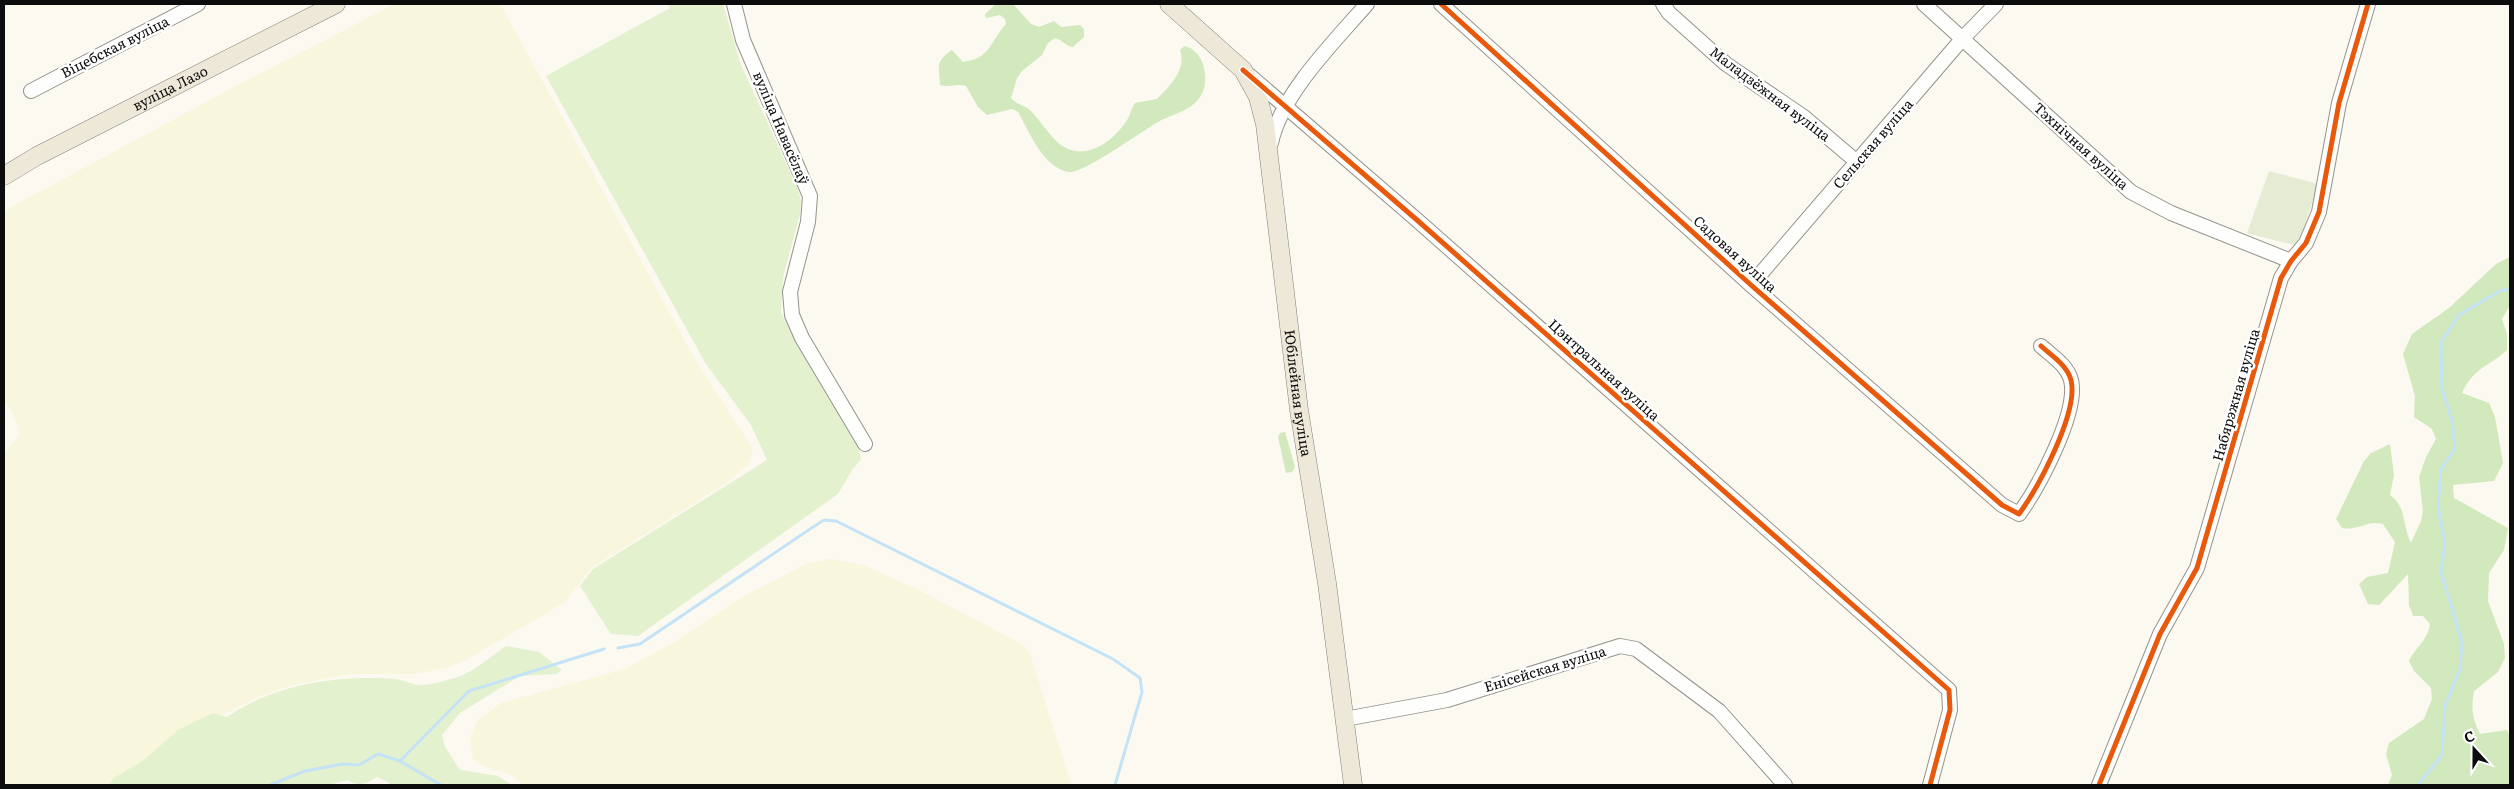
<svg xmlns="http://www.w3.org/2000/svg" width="2514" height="789" viewBox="0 0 2514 789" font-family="Literata,serif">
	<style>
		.farmland { fill: #f8f6dc }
		.green { fill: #e3f1cf }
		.forest { fill: #d2e9bd }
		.cemetery { fill: #e6ecd3 }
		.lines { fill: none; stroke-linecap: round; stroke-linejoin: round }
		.stream { stroke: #c5e3f6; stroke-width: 3 }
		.minor-casing { stroke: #94938f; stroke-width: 16 }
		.major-casing { stroke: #81807c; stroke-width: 19 }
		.minor { stroke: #fefefd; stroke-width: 14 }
		.major { stroke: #ede8d7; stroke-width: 18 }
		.cycleway-casing { stroke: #fff; stroke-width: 8 }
		.cycleway { stroke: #e8590c; stroke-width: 5 }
		.labels { text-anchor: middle; stroke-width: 5; stroke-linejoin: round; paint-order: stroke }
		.street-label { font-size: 14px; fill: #0c0c0c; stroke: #fff }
	</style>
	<rect width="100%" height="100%" fill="#fbf9f0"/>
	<!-- farmland -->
	<g class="farmland">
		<path d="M395 4H500L697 363 753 449 748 465 728 482 591 568 565 602 466 660 446 668 414 674H352L292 685 256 698 187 733 120 785H4V453L19 436 18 424 4 398V211L236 86Z"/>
		<path d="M829 559 863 565 919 590 1023 645 1031 657 1071 785H523L512 775 481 765 473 759 470 739 477 721 501 703 625 669 671 644 744 596 806 564Z"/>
	</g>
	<!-- green -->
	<g class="green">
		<path d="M668 4H723L741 65 797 187 801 201 800 214 783 277 781 313 858 446 861 459 852 470 838 494 638 636 611 634 580 586 593 569 767 460 751 425 706 364 546 76 670 8Z"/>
		<path d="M506 646 539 652 562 670 556 674 520 676 460 713 442 735 445 747 460 770 498 776 512 785H390L388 782 377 777C365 784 360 787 347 780L329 785H109L114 778 144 760 178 730 213 713 227 717C275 684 338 675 395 679 404 680 412 685 421 685 432 685 447 680 458 677 474 672 492 655 506 646Z"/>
	</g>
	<!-- forest -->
	<g class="forest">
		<path d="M996 4H1013L1031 24 1039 27 1054 21 1061 27 1080 25 1084 29V37L1073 47C1065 46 1063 40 1055 38L1048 43 1042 55 1022 71 1017 78 1011 98C1017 105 1026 105 1032 112 1041 122 1048 133 1057 142 1081 163 1110 145 1125 123 1130 117 1131 109 1135 103L1157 99C1170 86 1187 69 1180 50L1184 46C1187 47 1192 48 1194 51 1206 60 1209 85 1200 97 1191 111 1172 114 1158 122 1142 131 1083 174 1069 172 1043 168 1029 131 1018 112L1012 109 987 115 978 107 966 86C956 83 949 88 940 85 939 67 935 61 952 50L963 62C991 58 989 43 1006 24L1005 19 1000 15 986 18 985 14Z"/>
		<path d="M2510 257V305L2502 319 2507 334V350C2488 367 2473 368 2462 393L2489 403 2495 417 2503 463 2494 481 2453 485 2454 498 2508 528 2504 550 2489 573 2488 601 2504 644 2505 658 2498 672 2474 691C2471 708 2472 719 2480 734L2507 730 2510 738V785H2388L2392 775 2386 754 2389 743 2424 719 2432 699 2431 688 2414 671 2409 661C2416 647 2428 640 2430 624L2423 616H2413L2409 605 2408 574 2379 605 2368 604 2359 584 2367 577 2388 573 2395 542 2383 524C2368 520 2358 531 2342 528L2336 519 2364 461 2371 453 2390 444 2394 475 2390 495C2407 507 2402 526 2411 543L2421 521 2423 511 2419 477 2426 457 2436 439 2432 429 2414 417 2415 396 2403 354 2412 334 2449 308 2496 264Z"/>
		<path d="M1285 432 1295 467 1292 472 1286 473 1278 437 1280 433Z"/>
	</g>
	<!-- cemetery -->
	<path class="cemetery" d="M2269 171 2318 184 2298 246 2247 233Z"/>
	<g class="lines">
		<!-- stream -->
		<g class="stream">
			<path d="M618 648 640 644 810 529 824 520 836 521 1113 659 1140 678 1142 692 1115 785"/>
			<path d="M400 761 469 691 604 649"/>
			<path d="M270 785 305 771 343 764 359 765 378 754 400 761 441 785"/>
			<path d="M2418 785 2442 755 2445 706 2460 669 2462 642 2441 572 2445 543 2438 506 2441 469 2455 449 2452 420 2442 389 2441 342 2460 314 2500 291 2510 289"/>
		</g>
		<defs>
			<g id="minor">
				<path d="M734 4 743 40 810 196 808 222 790 292 792 315 802 338 865 444"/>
				<path d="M1441 4 1751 285 2002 505 2019 514C2038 488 2079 412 2071 380 2067 365 2052 356 2041 346"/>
				<path d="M1663 4 1669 13 1726 64 1804 117 1857 162"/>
				<path d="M1924 4 2131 192 2171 213 2291 261"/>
				<path d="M1249 75 1417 220 1949 690 1950 710 1930 785"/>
				<path d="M31 91 198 4"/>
				<path d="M1271 143C1281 94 1335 41 1367 4"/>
				<path d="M1751 285 1963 38 1996 4"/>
				<path d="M1345 719 1447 700 1620 646 1636 649 1719 711 1785 785"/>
				<path d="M2099 785 2160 634 2197 568 2281 278 2291 261 2306 243 2319 212 2339 103 2368 4"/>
			</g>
			<g id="major">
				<path id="s1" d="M1169 4 1243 70 1258 97 1265 124 1299 410 1327 583 1353 785"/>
				<path id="s2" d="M4 176 37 156 336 4"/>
			</g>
		</defs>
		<!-- minor casing -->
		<use href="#minor" class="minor-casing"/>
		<!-- major casing -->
		<use href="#major" class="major-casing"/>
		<!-- minor -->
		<use href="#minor" class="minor"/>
		<!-- major -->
		<use href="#major" class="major"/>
		<defs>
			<g id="cycleway">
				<path d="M1441 4 1751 285 2002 505 2019 514C2038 488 2079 412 2071 380 2067 365 2052 356 2041 346"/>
				<path d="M1243 70 1417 220 1949 690 1950 710 1930 785"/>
				<path d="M2099 785 2160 634 2197 568 2281 278 2291 261 2306 243 2319 212 2339 103 2368 4"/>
			</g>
		</defs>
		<!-- cycleway casing -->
		<use href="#cycleway" class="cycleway-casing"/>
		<!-- cycleway -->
		<use href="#cycleway" class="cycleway"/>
	</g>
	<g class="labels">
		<!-- street labels -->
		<g class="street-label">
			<text transform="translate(115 47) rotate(-27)" y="5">Віцебская вуліца</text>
			<text dy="5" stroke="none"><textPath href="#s2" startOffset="188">вуліца Лазо</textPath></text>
			<text transform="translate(1770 94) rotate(37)" y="5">Маладзёжная вуліца</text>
			<text transform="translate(781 128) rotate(67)" y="5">вуліца Навасёлаў</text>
			<text transform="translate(1873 144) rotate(-49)" y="5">Сельская вуліца</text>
			<text transform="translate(2081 146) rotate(42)" y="5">Тэхнічная вуліца</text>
			<text transform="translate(1735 254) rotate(42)" y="5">Садовая вуліца</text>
			<text transform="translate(1604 370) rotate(42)" y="5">Цэнтральная вуліца</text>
			<text dy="5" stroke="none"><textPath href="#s1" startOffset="429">Юбілейная вуліца</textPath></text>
			<text transform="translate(2236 395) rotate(-74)" y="5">Набярэжная вуліца</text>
			<text transform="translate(1545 669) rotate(-17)" y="5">Енісейская вуліца</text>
		</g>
	</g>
	<!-- border -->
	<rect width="2514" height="789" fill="none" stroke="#0c0c0c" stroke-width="10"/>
	<!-- north arrow -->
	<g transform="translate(2474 749) rotate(339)" stroke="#ffffff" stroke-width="4" paint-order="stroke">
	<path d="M0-4L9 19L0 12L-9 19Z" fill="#0c0c0c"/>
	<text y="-8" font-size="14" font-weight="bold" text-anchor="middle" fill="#0c0c0c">С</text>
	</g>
</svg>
